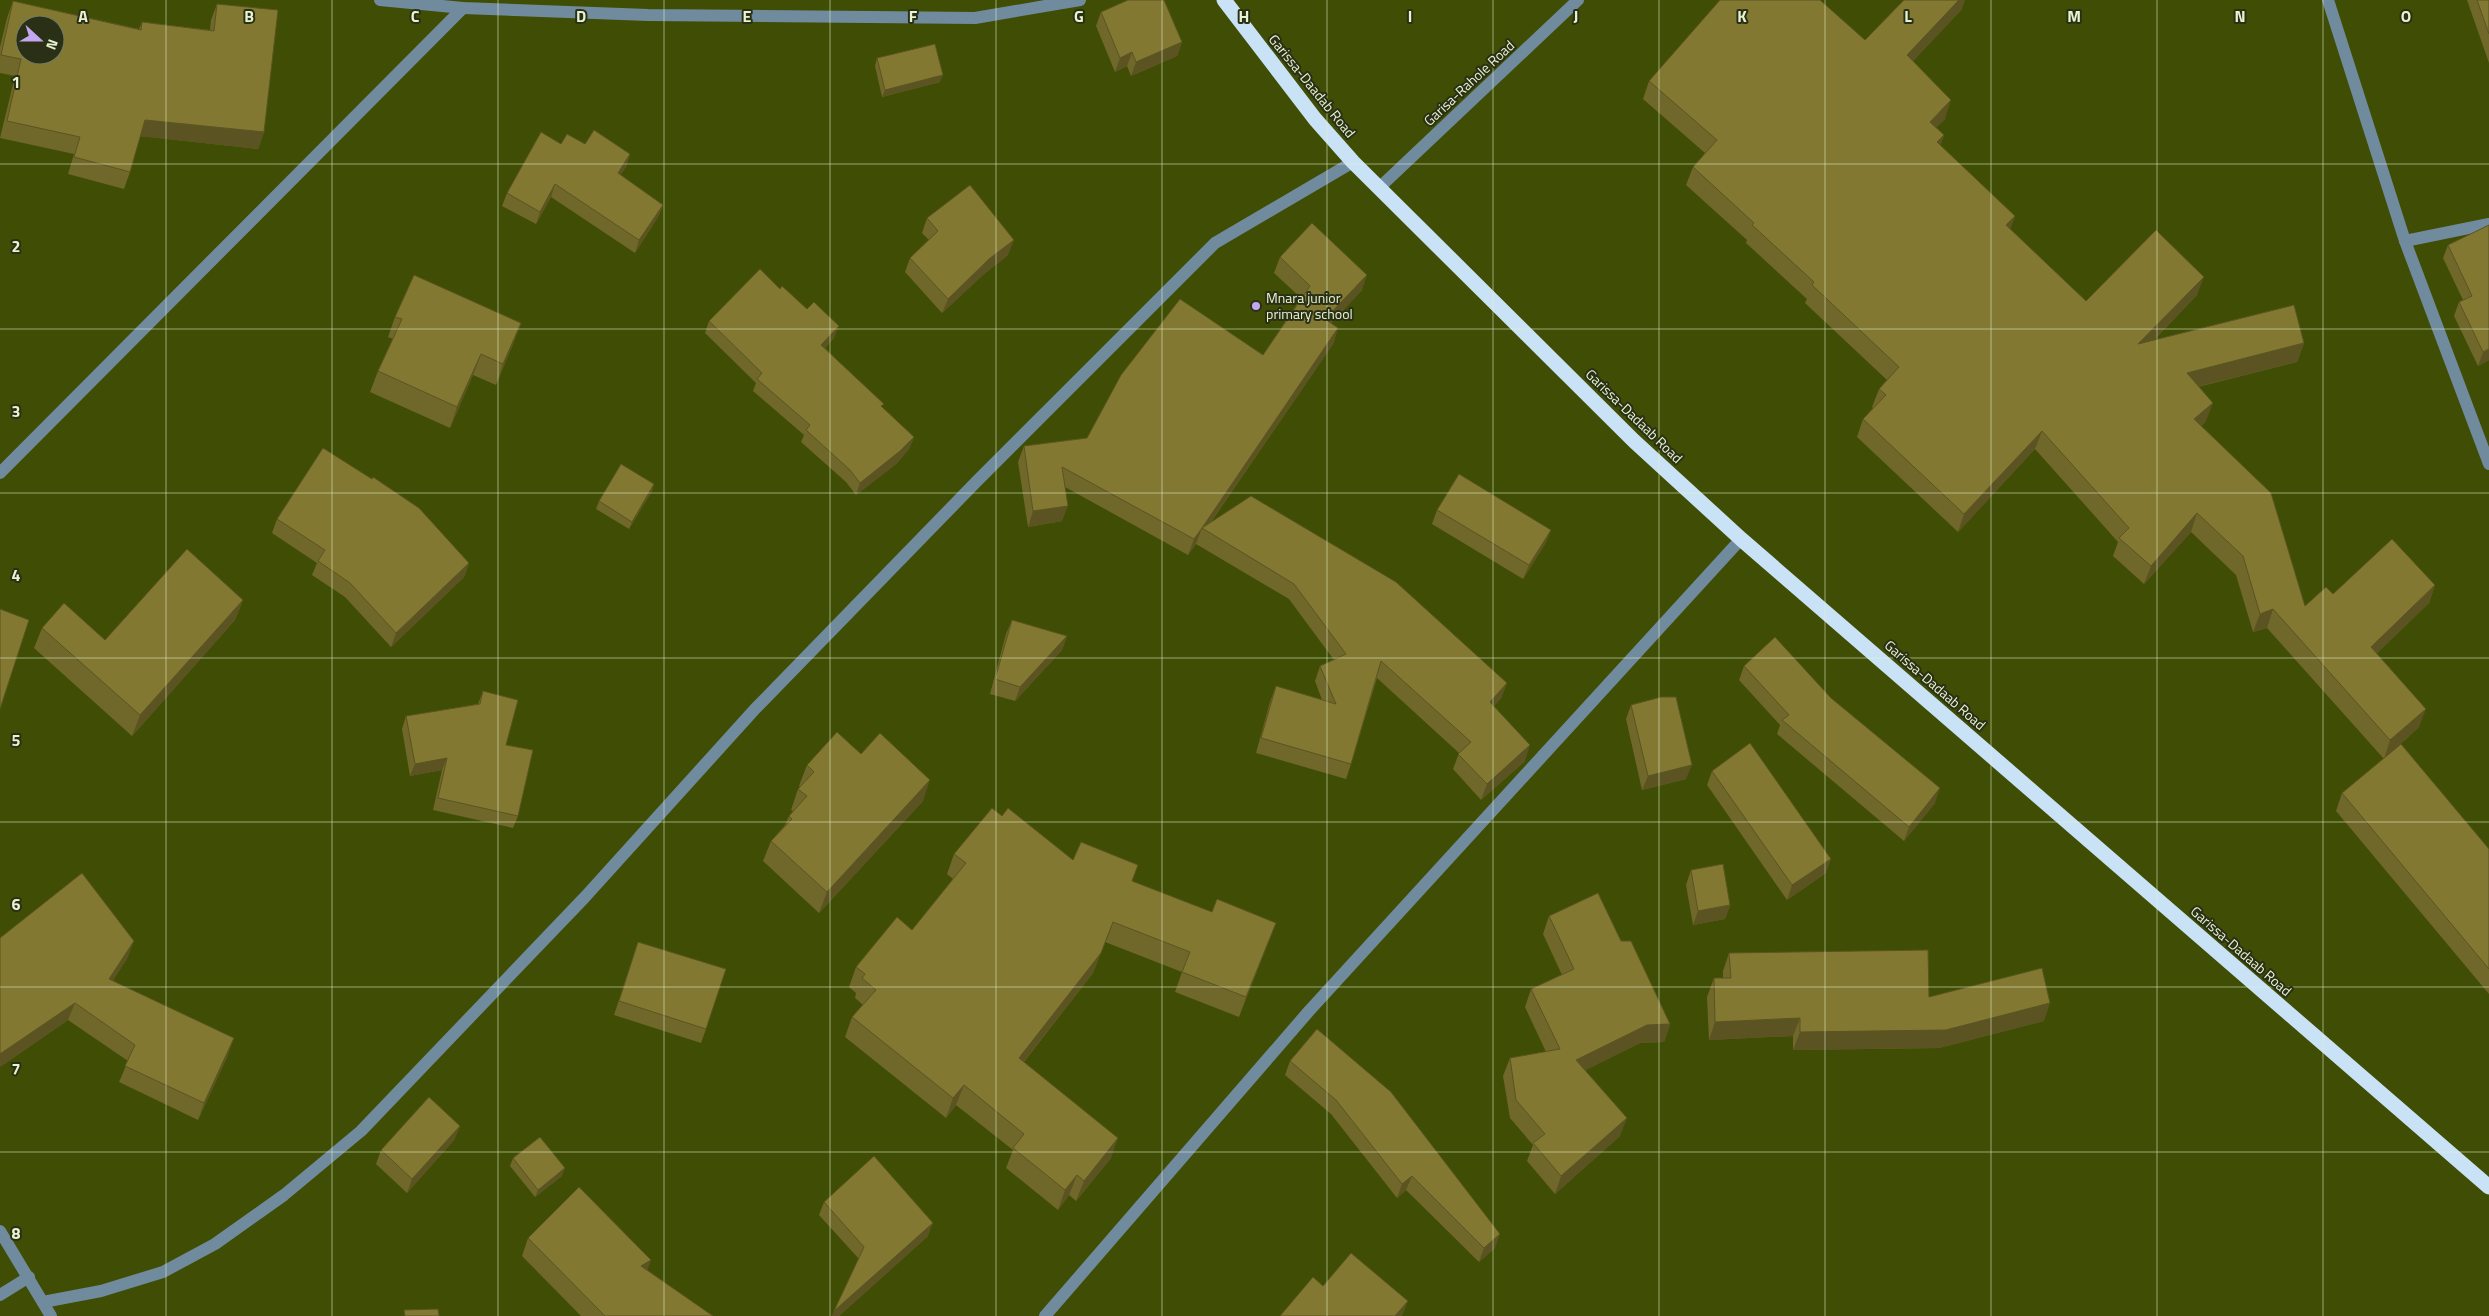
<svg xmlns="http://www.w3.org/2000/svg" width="2489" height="1316" viewBox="0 0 2489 1316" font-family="'Titillium Web',sans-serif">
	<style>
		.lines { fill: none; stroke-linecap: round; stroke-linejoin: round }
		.minor { stroke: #718b9e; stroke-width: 12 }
		.highway { stroke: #c9e2f5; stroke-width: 15 }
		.wall { fill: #70672a }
		.shaded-wall { fill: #5b5422 }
		.building { fill: #827831; stroke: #5b5422; fill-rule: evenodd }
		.grid { fill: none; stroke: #e8f3d1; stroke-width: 1; stroke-opacity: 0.55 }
		.poi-dot { fill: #c4a7f1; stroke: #293015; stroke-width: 2 }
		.labels { text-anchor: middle; stroke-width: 4; stroke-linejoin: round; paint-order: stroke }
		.street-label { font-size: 14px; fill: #e8f3d1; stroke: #293015 }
		.poi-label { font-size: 14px; fill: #e8f3d1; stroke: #293015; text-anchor: start }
		.grid-label { font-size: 16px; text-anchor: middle; font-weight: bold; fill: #e8f3d1; stroke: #293015; stroke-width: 4; stroke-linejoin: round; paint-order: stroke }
	</style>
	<rect width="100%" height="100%" fill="#3f4e04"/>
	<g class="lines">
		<!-- minor -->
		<g class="minor">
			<path d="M380 0 463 8 648 15 975 18 1080 0"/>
			<path d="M2328 0 2405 241 2489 464"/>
			<path d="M1380 187 1578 0"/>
			<path d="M2405 241 2489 224"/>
			<path d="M0 473 463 8"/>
			<path d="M0 1231 51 1316"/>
			<path d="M0 1295 29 1277"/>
			<path d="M43 1302 101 1291 163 1272 215 1244 284 1195 361 1131 585 897 755 709 978 480 1215 243 1353 162"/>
			<path d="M1045 1316 1309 1011 1741 539"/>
		</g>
		<!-- highway -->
		<path class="highway" d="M1224 0 1315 119 1353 162 1634 441 1741 539 2489 1187"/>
	</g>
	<!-- wall -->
	<g class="wall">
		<path d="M2467 0H2489V63Z"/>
		<path d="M13 1 139 29 142 22 210 30 211 20 217 4 264 132 258 149 140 136 130 172 124 189 68 174 74 154 0 138 15 76 0 73V47L7 18Z"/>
		<path d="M1962 9 1913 61 1945 119 1936 127 1944 135 1940 146 2015 216 2010 229 2086 301 2197 295 2153 341 2304 343 2297 362 2198 387 2206 421 2201 426 2305 606 2333 594 2435 585 2429 603 2376 654 2419 727 2384 759 2267 628 2253 632 2236 575 2191 532 2144 584 2113 556 2118 542 2035 449 1958 532 1857 437 1863 419 1873 408 1872 407 1879 389 1887 380 1805 303 1807 299 1746 243 1747 240 1686 185 1693 167 1705 153 1643 99 1649 81 1865 40Z"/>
		<path d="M1101 12 1182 42 1177 56 1131 76 1127 66 1115 72 1096 26Z"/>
		<path d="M877 58 940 82 882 97 875 66Z"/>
		<path d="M561 144H585L630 154 626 167 620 175 663 205 658 217 635 253 551 197 536 224 502 206 507 193Z"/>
		<path d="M927 218 1008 255 984 274 942 313 905 272 910 258 929 240 922 233Z"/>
		<path d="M2489 225V360L2478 366 2454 316 2459 302 2463 300 2443 258 2448 245Z"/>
		<path d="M1280 257 1362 290 1331 323 1338 328 1333 344 1211 522 1507 683 1501 698 1494 706 1525 761 1481 800 1453 769 1459 753 1377 678 1351 764 1346 779 1256 753 1270 702 1276 686 1322 700 1315 681 1320 666 1334 660 1289 599 1196 544 1188 555 1065 487 1062 521 1028 527 1018 462 1024 446 1087 438 1263 355 1301 298 1274 273Z"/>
		<path d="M780 289 834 338 825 348 882 407 914 437 909 449 896 464 856 495 846 482 801 442 804 435 753 391 756 383 705 333 709 321Z"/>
		<path d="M395 317 521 323 513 344 496 385 473 375 450 428 370 392 378 371 393 339 388 337Z"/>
		<path d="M654 484 652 491 629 529 596 509 599 501Z"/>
		<path d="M1437 510 1551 530 1545 544 1523 579 1432 524Z"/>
		<path d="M277 519 469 563 464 577 391 647 345 597 312 575 317 563 272 533Z"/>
		<path d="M243 600 235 620 132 736 34 648 42 628 105 640Z"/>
		<path d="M1012 620 1067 636 1062 650 1015 701 990 694 1006 634Z"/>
		<path d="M1744 666 1831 698 1935 803 1904 841 1777 734 1780 725 1739 680Z"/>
		<path d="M483 691 506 745 518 816 513 828 433 810 442 770 410 776 402 729 406 716 478 704Z"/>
		<path d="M1631 705 1686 779 1642 790 1626 719Z"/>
		<path d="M861 754 923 801 819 913 763 861 771 841 785 825 789 816 793 811 791 810 798 789 800 787 799 786 807 765Z"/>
		<path d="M1712 771 1826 873 1787 900 1707 785Z"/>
		<path d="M2342 793 2489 849V994L2336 811Z"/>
		<path d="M1002 816 1073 860 1132 881 1212 912 1276 923 1239 1017 1175 992 1182 972 1105 942 1093 973 1024 1062 1111 1158 1076 1201 1069 1195 1058 1210 1006 1168 1013 1150 956 1105 946 1118 845 1037 852 1017 863 1005 855 998 856 993 849 987 856 967 912 930 953 879 947 874 954 854Z"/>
		<path d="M1691 870 1730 905 1725 919 1693 925 1686 885Z"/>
		<path d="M1549 916 1621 941 1670 1024 1664 1042 1640 1043 1585 1070 1620 1136 1555 1194 1527 1161 1533 1145 1510 1118 1503 1076 1510 1058 1546 1052 1525 1007 1531 989 1562 975 1543 934Z"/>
		<path d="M638 942 706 1029 701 1043 614 1015Z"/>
		<path d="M1729 953 1929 997 2044 1021 1939 1048 1793 1050V1036L1709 1040 1707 997 1714 978H1723V971Z"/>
		<path d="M128 957 113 980 228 1055 198 1120 119 1082 128 1061 68 1020 0 1067Z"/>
		<path d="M1317 1029 1495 1248 1479 1262 1406 1190 1397 1198 1331 1114 1285 1075 1290 1061Z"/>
		<path d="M460 1126 454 1140 407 1193 376 1164 381 1150Z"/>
		<path d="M513 1158 562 1176 535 1197 510 1166Z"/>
		<path d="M824 1202 928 1236 839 1316H832L859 1259 819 1215Z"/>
		<path d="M528 1238 647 1270 713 1316H581L522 1256Z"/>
	</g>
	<!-- shaded-wall -->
	<g class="shaded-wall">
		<path d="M1959 0H1965L1962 9 1901 74 1907 55Z"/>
		<path d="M1182 42 1177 56 1131 76 1136 62Z"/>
		<path d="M1132 52 1127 66 1115 72 1120 58Z"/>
		<path d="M943 75 940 82 882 97 885 90Z"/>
		<path d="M1951 100 1945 119 1924 140 1930 122Z"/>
		<path d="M145 120 264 132 258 149 138 136Z"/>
		<path d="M1944 135 1938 153 1937 142Z"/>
		<path d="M630 154 626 167 613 186 618 173Z"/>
		<path d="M555 184 551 197 536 224 540 212Z"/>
		<path d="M663 205 658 217 635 253 639 240Z"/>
		<path d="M2015 216 2008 234 2006 225Z"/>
		<path d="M1014 240 1008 255 984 274 942 313 948 299 989 259Z"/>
		<path d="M1367 275 1362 290 1320 335 1325 319Z"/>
		<path d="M2204 277 2197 295 2131 363 2138 344Z"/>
		<path d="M521 323 513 344 496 385 503 364Z"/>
		<path d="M839 326 834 338 816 357 821 345Z"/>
		<path d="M1338 328 1333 344 1205 530 1202 528Z"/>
		<path d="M2304 343 2297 362 2180 391 2187 373Z"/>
		<path d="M2489 349V360L2478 366 2483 352Z"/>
		<path d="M481 354 473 375 450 428 457 407Z"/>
		<path d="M2213 403 2206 421 2187 437 2194 419Z"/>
		<path d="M2042 431 2035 449 1958 532 1964 514Z"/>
		<path d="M914 437 909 449 896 464 856 495 860 483Z"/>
		<path d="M654 484 652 491 629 529 632 522Z"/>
		<path d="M1068 506 1062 521 1028 527 1033 511Z"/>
		<path d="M2197 513 2191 532 2144 584 2151 566Z"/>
		<path d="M1202 528 1196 544 1188 555 1194 539Z"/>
		<path d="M1551 530 1545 544 1523 579 1529 565Z"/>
		<path d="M469 563 464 577 391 647 396 633Z"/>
		<path d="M2435 585 2429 603 2364 666 2371 647Z"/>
		<path d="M243 600 235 620 132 736 140 715Z"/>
		<path d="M2273 609 2267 628 2253 632 2260 614Z"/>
		<path d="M1067 636 1062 650 1015 701 1020 687Z"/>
		<path d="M1507 683 1501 698 1485 717 1490 702Z"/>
		<path d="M2426 709 2419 727 2384 759 2390 740Z"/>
		<path d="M1530 745 1525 761 1481 800 1487 784Z"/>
		<path d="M447 758 442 770 410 776 415 764Z"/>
		<path d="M1692 765 1686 779 1642 790 1648 776Z"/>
		<path d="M930 780 923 801 819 913 827 892Z"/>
		<path d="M1940 788 1935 803 1904 841 1909 827Z"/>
		<path d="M1831 859 1826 873 1787 900 1792 885Z"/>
		<path d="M1730 905 1725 919 1693 925 1698 911Z"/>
		<path d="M1113 922 1093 973 1011 1078 1019 1058Z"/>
		<path d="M1276 923 1268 943 1239 1017 1246 997Z"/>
		<path d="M134 941 128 957 103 995 109 979Z"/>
		<path d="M75 1003 68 1020 0 1067V1054Z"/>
		<path d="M2050 1003 2044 1021 1939 1048 1793 1050 1800 1032Z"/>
		<path d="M1800 1018 1793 1036 1709 1040 1715 1022Z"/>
		<path d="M1670 1024 1664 1042 1640 1043 1570 1078 1576 1060 1647 1025Z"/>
		<path d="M234 1038 228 1055 198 1120 204 1103Z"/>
		<path d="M964 1085 956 1105 946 1118 953 1098Z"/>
		<path d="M1627 1118 1620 1136 1555 1194 1561 1176Z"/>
		<path d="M460 1126 454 1140 407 1193 412 1179Z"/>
		<path d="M1118 1138 1111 1158 1076 1201 1084 1181Z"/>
		<path d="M565 1168 562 1176 535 1197 538 1190Z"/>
		<path d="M1077 1175 1069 1195 1058 1210 1065 1190Z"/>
		<path d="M1412 1176 1406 1190 1397 1198 1402 1184Z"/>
		<path d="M933 1223 928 1236 839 1316H832L834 1311Z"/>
		<path d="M1500 1234 1495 1248 1479 1262 1484 1248Z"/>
		<path d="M651 1260 645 1278 641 1266Z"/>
		<path d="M1408 1301 1402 1316H1395Z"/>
	</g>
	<!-- building -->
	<g class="building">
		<path d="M1128 0H1164L1182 42 1136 62 1132 52 1120 58 1101 12Z"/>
		<path d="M1720 0H1820L1865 40 1904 0H1959L1907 55 1951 100 1930 122 1944 135 1937 142 2015 216 2006 225 2086 301 2156 230 2204 277 2138 344 2294 305 2304 343 2187 373 2213 403 2194 419 2271 493 2305 606 2326 587 2333 594 2392 539 2435 585 2371 647 2426 709 2390 740 2273 609 2260 614 2243 556 2197 513 2151 566 2119 538 2129 528 2042 431 1964 514 1863 419 1886 395 1879 389 1899 367 1812 285 1814 282 1752 225 1754 223 1693 167 1717 140 1649 81Z"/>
		<path d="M2477 0H2489V34Z"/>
		<path d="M13 1 141 30 142 22 214 31 217 4 278 10 264 132 145 120 130 172 74 157 80 137 7 121 21 59 1 55ZM25 25H55V55H25Z"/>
		<path d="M935 44 943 75 885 90 877 58Z"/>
		<path d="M594 130 630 154 618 173 663 205 639 240 555 184 540 212 507 193 541 132 561 144 567 134 585 144Z"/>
		<path d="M970 185 1014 240 989 259 948 299 910 258 938 231 927 218Z"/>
		<path d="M1312 223 1367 275 1325 319 1338 328 1202 528 1251 496 1396 582 1507 683 1490 702 1530 745 1487 784 1458 754 1471 742 1381 661 1351 764 1261 738 1276 686 1336 704 1320 666 1346 654 1294 584 1202 528 1194 539 1062 467 1068 506 1033 511 1024 446 1087 438 1121 375 1180 299 1263 355 1310 286 1280 257Z"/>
		<path d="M2489 225V349L2483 352 2459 302 2472 296 2448 245Z"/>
		<path d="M760 269 780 289 782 286 807 309 814 302 839 326 821 345 884 404 881 406 914 437 900 451 860 483 850 470 806 430 810 425 757 379 762 373 709 321Z"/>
		<path d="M414 275 521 323 503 364 481 354 457 407 378 371 402 319 395 317Z"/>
		<path d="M323 448 372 479 373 477 419 508 469 563 396 633 350 583 318 561 325 550 277 519Z"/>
		<path d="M621 464 654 484 632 522 599 501Z"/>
		<path d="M1459 474 1551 530 1529 565 1437 510Z"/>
		<path d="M187 549 243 600 140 715 42 628 64 603 105 640Z"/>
		<path d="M0 609 29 620 0 709Z"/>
		<path d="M1012 620 1067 636 1020 687 995 679Z"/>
		<path d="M1775 637 1831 698 1940 788 1909 827 1782 720 1789 715 1744 666Z"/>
		<path d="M483 691 518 700 506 745 533 750 518 816 438 798 447 758 415 764 406 716 480 704Z"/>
		<path d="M1661 697H1676L1692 765 1648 776 1631 705Z"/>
		<path d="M837 732 861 754 880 733 930 780 827 892 771 841 792 819 789 816 807 796 798 789 814 772 807 765Z"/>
		<path d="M1750 743 1831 859 1792 885 1712 771Z"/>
		<path d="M2401 744 2489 849V969L2342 793Z"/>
		<path d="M992 808 1002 816 1008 808 1073 860 1081 842 1138 865 1132 881 1212 912 1217 899 1276 923 1246 997 1182 972 1190 952 1113 922 1101 953 1019 1058 1118 1138 1084 1181 1077 1175 1065 1190 1013 1148 1024 1134 964 1085 953 1098 852 1017 876 990 862 978 865 974 856 967 897 917 912 930 966 863 954 854Z"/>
		<path d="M1723 864 1730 905 1698 911 1691 870Z"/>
		<path d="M82 873 134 941 109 979 234 1038 204 1103 125 1066 135 1045 75 1003 0 1054V938Z"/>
		<path d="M1598 893 1621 941H1631L1670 1024 1647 1025 1576 1060 1627 1118 1561 1176 1533 1143 1545 1134 1516 1100 1510 1058 1560 1049 1531 989 1574 969 1549 916Z"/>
		<path d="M638 942 726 969 706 1029 619 1001Z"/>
		<path d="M1928 950 1929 997 2042 968 2050 1003 1946 1030 1800 1032V1018L1715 1022 1714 978H1731L1729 953Z"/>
		<path d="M1317 1029 1391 1092 1500 1234 1484 1248 1412 1176 1402 1184 1336 1100 1290 1061Z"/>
		<path d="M429 1097 460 1126 412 1179 381 1150Z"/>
		<path d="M540 1137 565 1168 538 1190 513 1158Z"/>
		<path d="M874 1156 933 1223 834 1311 864 1247 824 1202Z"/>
		<path d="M579 1187 651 1260 641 1266 713 1316H605L528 1238Z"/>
		<path d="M1351 1253 1408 1301 1395 1316H1280L1313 1277 1323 1286Z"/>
		<path d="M438 1309 439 1316H405L404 1310Z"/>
	</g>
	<!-- grid -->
	<path class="grid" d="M166 0V1316M332 0V1316M498 0V1316M664 0V1316M830 0V1316M996 0V1316M1162 0V1316M1327 0V1316M1493 0V1316M1659 0V1316M1825 0V1316M1991 0V1316M2157 0V1316M2323 0V1316M0 164H2489M0 329H2489M0 493H2489M0 658H2489M0 822H2489M0 987H2489M0 1152H2489"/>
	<!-- markers -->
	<circle class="poi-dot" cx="1256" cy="306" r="5"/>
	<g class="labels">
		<!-- street labels -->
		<g class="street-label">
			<text transform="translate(1469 83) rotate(-43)" y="5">Garisa-Rahole Road</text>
			<text transform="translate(1312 86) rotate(51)" y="5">Garissa-Daadab Road</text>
			<text transform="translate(1634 416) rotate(44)" y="5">Garissa-Dadaab Road</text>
			<text transform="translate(1935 685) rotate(41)" y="5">Garissa-Dadaab Road</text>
			<text transform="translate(2241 951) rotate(41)" y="5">Garissa-Dadaab Road</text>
		</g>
		<!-- poi labels -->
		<g class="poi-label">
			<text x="1266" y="303">Mnara junior<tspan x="1266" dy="16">primary school</tspan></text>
		</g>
	</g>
	<g class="grid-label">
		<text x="83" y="22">A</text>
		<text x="249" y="22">B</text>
		<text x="415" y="22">C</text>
		<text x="581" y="22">D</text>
		<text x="747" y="22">E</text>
		<text x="913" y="22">F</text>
		<text x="1079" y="22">G</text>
		<text x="1244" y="22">H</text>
		<text x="1410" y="22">I</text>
		<text x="1576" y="22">J</text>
		<text x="1742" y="22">K</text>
		<text x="1908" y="22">L</text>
		<text x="2074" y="22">M</text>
		<text x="2240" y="22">N</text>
		<text x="2406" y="22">O</text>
		<text x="16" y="88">1</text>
		<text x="16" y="252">2</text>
		<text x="16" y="417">3</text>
		<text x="16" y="581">4</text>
		<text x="16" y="746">5</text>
		<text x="16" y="910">6</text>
		<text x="16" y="1075">7</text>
		<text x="16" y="1239">8</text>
	</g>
	<!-- north arrow -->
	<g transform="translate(40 40) rotate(111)"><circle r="24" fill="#293015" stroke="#757e60"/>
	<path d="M0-4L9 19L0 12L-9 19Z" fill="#c4a7f1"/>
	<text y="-8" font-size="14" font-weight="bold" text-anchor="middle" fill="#e8f3d1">N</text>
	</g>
</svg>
